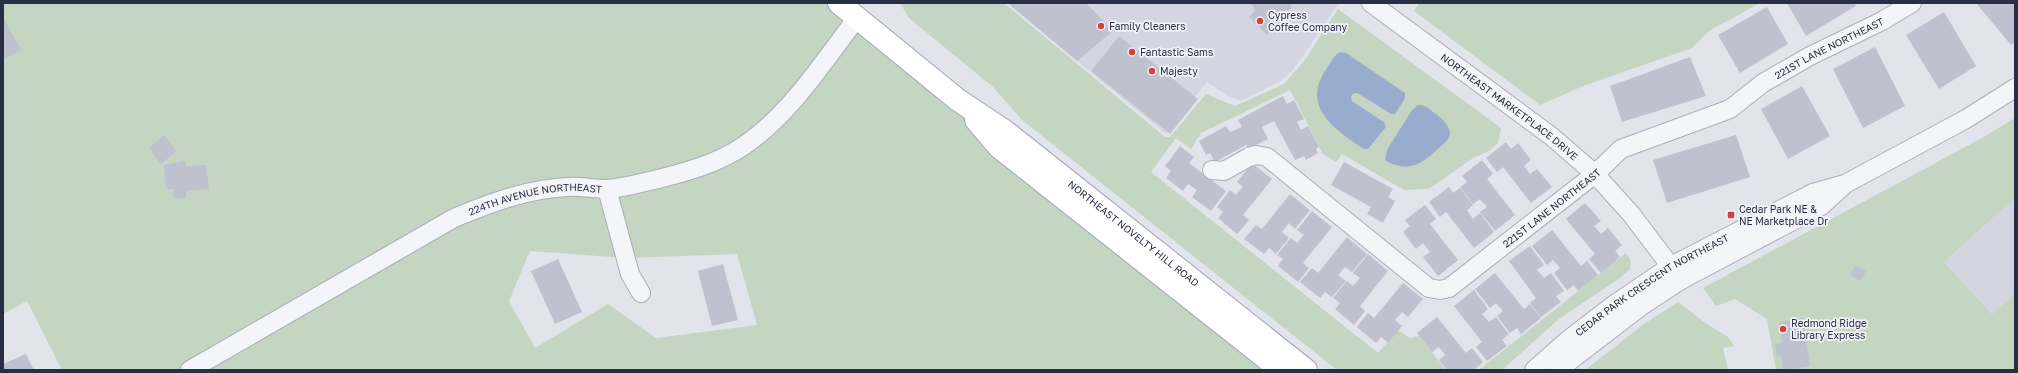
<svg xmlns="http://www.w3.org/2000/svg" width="2018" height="373" viewBox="0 0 2018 373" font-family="'Golos Text',sans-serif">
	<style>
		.built { fill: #d3d6e0 }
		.green { fill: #c4d5c2; fill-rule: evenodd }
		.water { fill: #9aaccd }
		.building { fill: #bec2ce }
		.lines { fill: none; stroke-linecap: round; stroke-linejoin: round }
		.minor-casing { stroke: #aaadb9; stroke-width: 20 }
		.major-casing { stroke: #a0a6b7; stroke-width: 24 }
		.minor { stroke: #f4f5f9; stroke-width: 18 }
		.major { stroke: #fff; stroke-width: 22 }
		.poi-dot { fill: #d64041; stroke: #f1f3f8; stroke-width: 1.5 }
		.labels { text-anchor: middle; stroke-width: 3.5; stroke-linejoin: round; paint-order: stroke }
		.poi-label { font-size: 10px; fill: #282e44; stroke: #f1f3f8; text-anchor: start }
		.street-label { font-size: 10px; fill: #282e44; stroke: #f1f3f8 }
	</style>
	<rect width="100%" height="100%" fill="#e1e4eb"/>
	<!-- built -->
	<g class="built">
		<path d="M1007 3H1339L1293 70 1281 81 1245 99 1240 100 1227 96 1207 82 1166 134Z"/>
		<path d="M2015 198V294L1992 314 1944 262Z"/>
	</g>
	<!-- green -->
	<g class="green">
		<path d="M3 3H839L1281 370H62L27 301 3 314ZM530 251 626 258 737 254 757 325 656 338 608 304 535 348 509 301Z"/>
		<path d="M900 3H1004L1165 137H1170L1206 94 1235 106 1284 84 1305 60 1338 9 1501 128 1498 143 1489 151 1473 158 1433 186 1427 189 1404 190 1342 154 1336 162 1323 154 1290 90 1201 133 1191 149 1176 138 1151 172 1378 353 1398 330 1410 338 1419 336 1446 370H1337L1022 120 993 87 909 18ZM1319 88 1405 98 1391 114 1357 93 1353 94 1351 97 1352 101 1384 122Z"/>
		<path d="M1419 3H1760L1709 31 1692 48 1583 86 1540 105 1414 11Z"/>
		<path d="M2015 118V198L1944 262 1992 314 2015 294V370H1776L1767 319 1735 299 1716 306 1703 288 1982 138Z"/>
		<path d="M1626 253 1631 261 1630 269 1620 278 1559 319 1502 370H1479Z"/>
		<path d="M1678 302 1704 322 1728 337 1734 346 1723 348 1728 370H1585L1644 324Z"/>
	</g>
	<!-- water -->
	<g class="water">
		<path d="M1340 52 1346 53 1405 93V98L1395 114H1391L1357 93 1353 94 1351 97 1352 101 1384 122 1386 127 1368 149H1364C1337 131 1301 108 1325 71 1330 64 1333 56 1340 52Z"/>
		<path d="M1418 105C1426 104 1430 110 1436 114 1442 118 1450 126 1450 134 1449 140 1443 144 1439 148 1422 164 1408 174 1385 160L1387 150 1412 110Z"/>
	</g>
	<!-- building -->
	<g class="building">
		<path d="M1012 3H1086L1113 31 1077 61 1010 5Z"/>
		<path d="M1251 3H1290L1292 8 1283 12 1286 15 1267 35 1249 17 1255 10Z"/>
		<path d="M1787 3H1854L1856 6 1806 36Z"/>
		<path d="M1976 3H2015V42L2011 45Z"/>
		<path d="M1767 7 1788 44 1740 73 1718 35Z"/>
		<path d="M1944 12 1976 66 1939 89 1906 35Z"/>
		<path d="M3 17 21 50 3 60Z"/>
		<path d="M1119 36 1198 99 1170 134 1091 71Z"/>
		<path d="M1875 47 1905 106 1863 128 1833 69Z"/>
		<path d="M1690 57 1706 96 1622 122 1610 86Z"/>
		<path d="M1802 86 1830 136 1788 159 1761 109Z"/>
		<path d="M1283 96 1287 104 1294 100 1304 119 1297 122 1301 130 1308 126 1319 147 1316 149 1318 153 1306 160 1304 156 1295 160 1274 121 1262 127 1268 139 1248 149 1246 145 1215 162 1210 153 1206 155 1199 141 1226 126 1230 132 1242 127 1238 120Z"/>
		<path d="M164 135 177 151 161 164 149 148Z"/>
		<path d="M1736 135 1750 177 1667 203 1653 160Z"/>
		<path d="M1506 142 1511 149 1518 143 1531 160 1524 166 1530 174 1537 169 1552 187 1531 203 1503 167 1497 172 1486 158Z"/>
		<path d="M1180 146 1194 157 1189 163 1226 191 1211 211 1192 197 1197 190 1188 184 1183 191 1166 178 1171 171 1165 166Z"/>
		<path d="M1482 160 1493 174 1487 179 1515 215 1495 231 1480 212 1487 207 1480 199 1473 204 1460 187 1467 182 1462 176Z"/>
		<path d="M185 161 186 166 206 165 209 189 186 191V198L174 199 173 189H166L164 165Z"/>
		<path d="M1344 162 1393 189 1388 197 1395 201 1383 223 1367 214 1371 207 1331 185Z"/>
		<path d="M1252 163 1272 179 1243 215 1249 220 1237 234 1218 218 1223 212 1217 207 1230 190 1236 195 1243 187 1237 182Z"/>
		<path d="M1449 187 1453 193 1460 188 1473 205 1467 210 1473 219 1480 213 1494 232 1474 248 1446 212 1440 217 1429 202Z"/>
		<path d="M1290 194 1310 210 1295 229 1289 223 1282 232 1289 238 1276 254 1269 248 1264 254 1244 239 1256 225 1262 229Z"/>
		<path d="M1585 203 1601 221 1594 226 1601 234 1608 228 1622 245 1615 251 1620 257 1601 273 1589 259 1595 254 1566 219Z"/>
		<path d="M1425 205 1436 219 1430 224 1458 260 1438 276 1423 257 1430 252 1423 243 1416 249 1403 232 1410 226 1405 220Z"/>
		<path d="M1312 211 1332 227 1303 263 1309 268 1298 282 1278 266 1283 259 1277 255 1291 238 1297 243 1304 235 1297 230Z"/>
		<path d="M1552 230 1581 266 1587 261 1598 275 1578 291 1574 285 1567 290 1554 273 1560 268 1553 260 1547 265 1532 246Z"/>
		<path d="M1347 237 1367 254 1352 272 1345 267 1338 275 1346 281 1332 297 1325 292 1320 298 1300 282 1312 268 1318 273Z"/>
		<path d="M1530 246 1544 265 1537 270 1544 278 1551 273 1564 291 1556 296 1561 302 1541 317 1530 303 1536 298 1509 261Z"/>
		<path d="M1368 254 1388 271 1360 306 1365 311 1354 325 1335 309 1340 303 1333 298 1347 281 1353 286 1360 278 1353 273Z"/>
		<path d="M558 259 582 312 555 324 531 271Z"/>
		<path d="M723 264 738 320 712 326 698 271Z"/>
		<path d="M1855 266 1866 271 1861 281 1850 275Z"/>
		<path d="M1495 273 1524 309 1530 304 1541 318 1521 334 1517 328 1510 333 1497 316 1503 311 1496 303 1490 308 1475 289Z"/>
		<path d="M1403 283 1423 299 1408 317 1402 312 1395 320 1402 326 1388 343 1381 337 1376 343 1357 327 1368 313 1374 318Z"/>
		<path d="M1474 290 1488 309 1482 314 1489 322 1496 317 1509 334 1502 340 1507 346 1487 361 1476 347 1482 342 1454 306Z"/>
		<path d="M1437 317 1466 353 1472 348 1483 362 1474 370H1447L1439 360 1445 355 1439 347 1432 352 1417 333Z"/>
		<path d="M1803 318 1810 366 1783 370 1781 355 1777 356 1775 344 1782 343 1779 322Z"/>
		<path d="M26 354 34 370H3V364Z"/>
	</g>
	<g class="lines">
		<defs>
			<g id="minor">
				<path id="s1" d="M1371 3 1551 136 1595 174 1631 214 1681 280"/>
				<path id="s2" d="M1212 170 1224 171 1249 157 1256 155 1267 157 1429 288 1440 290 1449 288 1595 174 1621 149 1730 109 1763 83 1810 56 1882 21 1912 3"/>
				<path d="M607 189 630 274 641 293"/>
				<path id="s3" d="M190 370 454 218C490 203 527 189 567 187 580 186 593 189 606 189 624 188 645 182 662 178 694 170 727 160 753 139 795 107 825 59 857 18"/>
				<path id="s4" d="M1534 370 1568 340 1615 304 1671 266 1813 193 1845 184 1966 119 2015 88"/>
				<path d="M1558 370 1640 307 1681 280 1821 206 1843 186"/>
			</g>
			<g id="major">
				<path id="s5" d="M839 3 958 100 1006 132 1306 370"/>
				<path d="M976 120 999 147 1281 370"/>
			</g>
		</defs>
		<!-- minor casing -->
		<use href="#minor" class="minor-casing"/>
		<!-- major casing -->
		<use href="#major" class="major-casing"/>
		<!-- minor -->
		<use href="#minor" class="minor"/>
		<!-- major -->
		<use href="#major" class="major"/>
	</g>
	<!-- markers -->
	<g class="poi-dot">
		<circle cx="1260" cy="21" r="4"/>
		<circle cx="1101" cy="26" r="4"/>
		<circle cx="1132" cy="52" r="4"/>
		<circle cx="1152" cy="71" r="4"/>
		<rect x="1727" y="211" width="8" height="8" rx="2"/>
		<circle cx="1783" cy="329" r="4"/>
	</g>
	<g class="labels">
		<!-- poi labels -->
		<g class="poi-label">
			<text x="1268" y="19">Cypress<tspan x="1268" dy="12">Coffee Company</tspan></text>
			<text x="1109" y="30">Family Cleaners</text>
			<text x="1140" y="56">Fantastic Sams</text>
			<text x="1160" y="75">Majesty</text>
			<text x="1739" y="213">Cedar Park NE &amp;<tspan x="1739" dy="12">NE Marketplace Dr</tspan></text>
			<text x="1791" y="327">Redmond Ridge<tspan x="1791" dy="12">Library Express</tspan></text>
		</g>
		<!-- street labels -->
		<g class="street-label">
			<text dy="4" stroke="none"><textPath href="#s2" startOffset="742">221ST LANE NORTHEAST</textPath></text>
			<text dy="4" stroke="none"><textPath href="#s1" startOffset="173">NORTHEAST MARKETPLACE DRIVE</textPath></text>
			<text dy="4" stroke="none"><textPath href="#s3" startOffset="389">224TH AVENUE NORTHEAST</textPath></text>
			<text dy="4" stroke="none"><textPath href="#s2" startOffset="418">221ST LANE NORTHEAST</textPath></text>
			<text dy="4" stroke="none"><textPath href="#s5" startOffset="374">NORTHEAST NOVELTY HILL ROAD</textPath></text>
			<text dy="4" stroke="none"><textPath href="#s4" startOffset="146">CEDAR PARK CRESCENT NORTHEAST</textPath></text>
		</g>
	</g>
	<!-- border -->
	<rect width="2018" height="373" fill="none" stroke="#282e44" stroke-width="8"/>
</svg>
